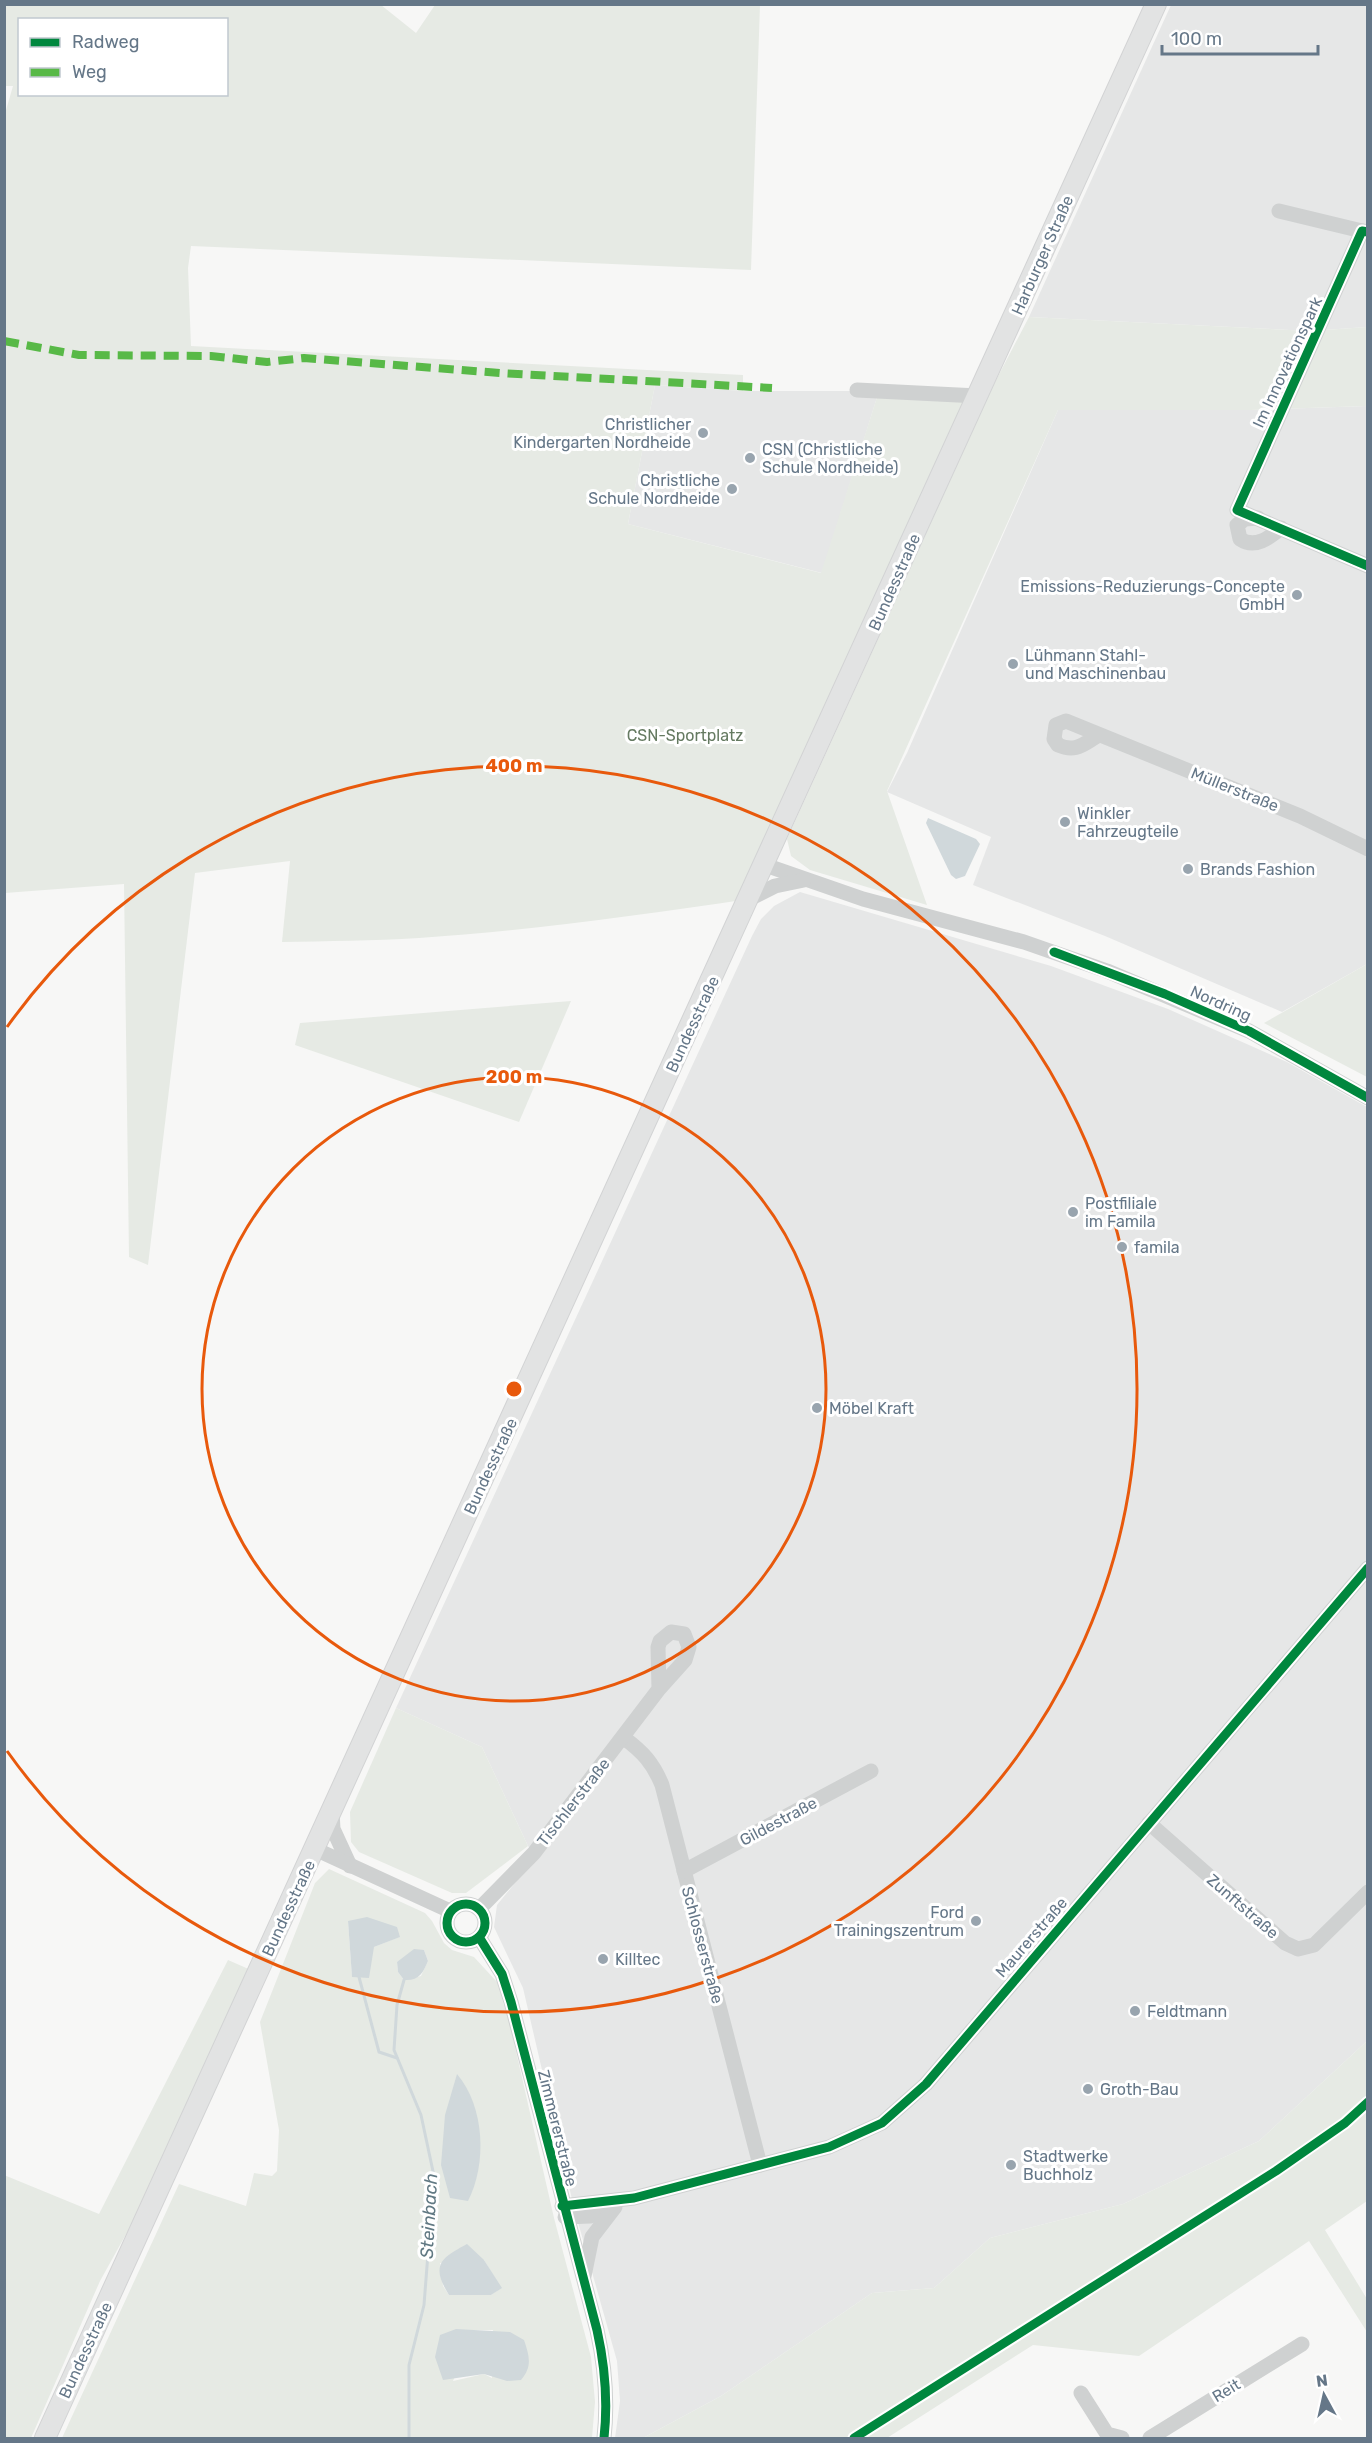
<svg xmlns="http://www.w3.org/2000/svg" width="1372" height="2443" viewBox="0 0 1372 2443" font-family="Rubik,sans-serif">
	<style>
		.built { fill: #e6e7e7 }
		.green { fill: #e6eae4; fill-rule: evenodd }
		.water { fill: #d0d8db }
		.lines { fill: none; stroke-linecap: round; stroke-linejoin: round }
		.stream { stroke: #d0d8db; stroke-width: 3 }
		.major-casing { stroke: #d2d3d4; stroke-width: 22 }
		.minor { stroke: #cfd1d1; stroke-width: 15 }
		.major { stroke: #e2e3e3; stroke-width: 20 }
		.quiet { stroke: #58b947; stroke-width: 8; stroke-dasharray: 15 8; stroke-linecap: butt }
		.cycleway-casing { stroke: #fff; stroke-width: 13 }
		.cycleway { stroke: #00873e; stroke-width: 9 }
		.ring { fill: none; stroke: #e8590c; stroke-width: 3 }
		.poi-dot { fill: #98a4ae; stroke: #fff; stroke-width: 2 }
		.labels { text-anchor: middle; stroke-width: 6; stroke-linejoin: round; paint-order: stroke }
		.street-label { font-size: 16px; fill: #657788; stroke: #fff }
		.poi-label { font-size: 16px; fill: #657788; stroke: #fff; text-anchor: start }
		.park-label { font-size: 16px; fill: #657a61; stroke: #fff }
		.water-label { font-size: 18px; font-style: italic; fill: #617983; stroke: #fff }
		.centre { fill: #e8590c; stroke: #fff; stroke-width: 3 }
		.ring-label { font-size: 18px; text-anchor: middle; font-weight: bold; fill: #e8590c; stroke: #fff; stroke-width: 6; stroke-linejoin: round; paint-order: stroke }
	</style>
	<rect width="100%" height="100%" fill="#f7f7f6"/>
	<!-- built -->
	<g class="built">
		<path d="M1171 5H1367V327L1310 331 1029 317Z"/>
		<path d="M655 385 743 391H879L822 573 628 524Z"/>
		<path d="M1367 406V964L1282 1012 1105 936 973 885 991 837 887 792 907 753 1058 410H1251Z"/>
		<path d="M800 892 1051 966 1168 1009 1287 1062 1367 1107V2041L1259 2141 1123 2204 990 2238 934 2288 872 2293 721 2396 643 2438H615L620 2401 617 2361 574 2208 523 1988 494 1927 497 1905 537 1856 528 1846 482 1747 396 1708 752 936 761 919 774 906Z"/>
	</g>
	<!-- green -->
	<g class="green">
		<path d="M5 5H381L416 33 435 5H760L751 270 191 246 188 268 191 346 743 375V391L655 385 628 524 821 573 879 391 978 396 749 899C640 915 529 931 419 938 373 941 327 941 282 942L290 861 195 873 148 1265 129 1257 124 884 5 893 4 117 13 86H5ZM20 20H226V94H20Z"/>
		<path d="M1029 317 1310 331 1367 327V406L1251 410H1058L887 791 927 905 810 870 791 856 787 839 994 384Z"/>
		<path d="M1367 964V1077L1264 1023Z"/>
		<path d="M571 1001 519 1122 295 1045 300 1023Z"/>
		<path d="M396 1708 482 1747 528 1846 466 1893H452L359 1852 351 1842 350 1812Z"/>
		<path d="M329 1869 425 1913 432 1921 444 1943 452 1950 474 1957 497 1982 510 2025 554 2218 591 2357 595 2402 592 2438H62L179 2184 246 2206 254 2173 272 2176 277 2171 279 2130 260 2022 315 1883ZM348 1921 399 1937 374 1947 352 1976ZM424 1950 428 1961 421 1976 404 1980 398 1972 397 1962ZM484 2260 501 2288 491 2295H449L443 2286 440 2263ZM475 2330H493L492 2378 484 2374 453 2381Z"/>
		<path d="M228 1960 258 1973 140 2231 130 2227 100 2281 31 2438H5L4 2175 99 2214Z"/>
		<path d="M1367 2041V2201L1325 2230 1367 2299V2332L1309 2241 1139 2356 1033 2345 887 2438H643L721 2396 872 2293 934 2288 990 2238 1123 2204 1259 2141Z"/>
	</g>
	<!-- water -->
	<g class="water">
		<path d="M928 818 976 839 980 844 965 876 956 879 951 875 926 823Z"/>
		<path d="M367 1917 397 1927 400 1937 374 1947 369 1978 352 1977 348 1921Z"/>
		<path d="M414 1949 424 1950 428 1961C423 1973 419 1981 404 1980L398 1972 397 1962Z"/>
		<path d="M457 2074C485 2107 487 2164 468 2201L450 2198 441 2165 445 2115Z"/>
		<path d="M467 2244 484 2260 502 2288 491 2295H449C430 2265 441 2258 467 2244Z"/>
		<path d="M456 2329 510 2332 524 2340C529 2355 533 2366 521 2380L507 2381 484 2374 443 2380 435 2357 440 2335Z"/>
	</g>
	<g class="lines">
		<!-- stream -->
		<g class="stream">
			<path d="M359 1977 379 2052 397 2058"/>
			<path d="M404 1980 397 2005 394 2050 421 2115 434 2176 424 2305 409 2365V2438"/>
		</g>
		<defs>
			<path id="major" d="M45 2438 1156 4"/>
		</defs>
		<!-- major casing -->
		<use href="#major" class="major-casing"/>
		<!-- minor -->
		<g class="minor">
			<path d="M1279 211 1362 231"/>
			<path d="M1368 232 1362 231 1237 510 1368 566"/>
			<path d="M857 390 978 396"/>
			<path d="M1258 518 1245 519 1237 525 1240 539C1255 549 1269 538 1281 528"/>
			<path d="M1099 735C1083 744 1076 753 1058 745L1054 739 1056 725 1066 721 1300 816 1368 849"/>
			<path d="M765 865 863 899 1024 942 1107 971 1249 1031 1368 1098"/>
			<path d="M749 899 775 886 804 880"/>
			<path d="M624 1738C643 1752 653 1763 662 1785L760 2165"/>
			<path d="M332 1812 333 1829 350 1866"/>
			<path d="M1149 1823 1285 1943 1298 1949 1314 1945 1368 1892"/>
			<path d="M315 1849 450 1911"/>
			<path d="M684 1871 871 1771"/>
			<circle cx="466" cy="1923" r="19"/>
			<path d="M479 1909 534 1853 659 1689 685 1660 689 1647 684 1634 671 1632 660 1641 658 1647 659 1689"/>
			<path d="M479 1937 502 1974 511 2002 597 2330C605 2366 608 2402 604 2438"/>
			<path d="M562 2206 634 2198 829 2147 882 2123 926 2084 1368 1568"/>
			<path d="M565 2217 590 2216 612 2209"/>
			<path d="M584 2276 592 2237 615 2207"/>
			<path d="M1081 2393 1107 2434 1122 2438"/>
			<path d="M1150 2438 1302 2344"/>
		</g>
		<!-- major -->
		<use href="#major" class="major"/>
		<!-- quiet -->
		<path class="quiet" d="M4 341 79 355 211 356 267 362 304 358 500 373 772 388"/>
		<defs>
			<g id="cycleway">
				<path d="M1368 232 1362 231 1237 510 1368 566"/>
				<path d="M1054 952 1165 994 1249 1031 1368 1098"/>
				<circle cx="466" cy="1923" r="19"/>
				<path d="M479 1937 502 1974 511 2002 597 2330C605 2366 608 2402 604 2438"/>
				<path d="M562 2206 634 2198 829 2147 882 2123 926 2084 1368 1568"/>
				<path d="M854 2438 1276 2171 1345 2123 1368 2102"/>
			</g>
		</defs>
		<!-- cycleway casing -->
		<use href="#cycleway" class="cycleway-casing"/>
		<!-- cycleway -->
		<use href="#cycleway" class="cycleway"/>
	</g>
	<!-- distance rings -->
	<g class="ring">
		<circle cx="514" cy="1389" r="312"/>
		<path d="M7 1027A623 623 0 1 1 7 1751"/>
	</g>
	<!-- markers -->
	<g class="poi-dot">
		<circle cx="703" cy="433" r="6"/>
		<circle cx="750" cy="458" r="6"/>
		<circle cx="732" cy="489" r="6"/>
		<circle cx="1297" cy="595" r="6"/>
		<circle cx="1013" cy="664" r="6"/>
		<circle cx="1065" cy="822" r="6"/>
		<circle cx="1188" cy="869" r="6"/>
		<circle cx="1073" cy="1212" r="6"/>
		<circle cx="1122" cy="1247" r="6"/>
		<circle cx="817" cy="1408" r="6"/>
		<circle cx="976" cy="1921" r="6"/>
		<circle cx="603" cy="1959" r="6"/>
		<circle cx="1135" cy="2011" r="6"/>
		<circle cx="1088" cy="2089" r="6"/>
		<circle cx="1011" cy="2165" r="6"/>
	</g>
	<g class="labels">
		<!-- street labels -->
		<g class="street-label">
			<text transform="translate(1042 255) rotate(-66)" y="6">Harburger Straße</text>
			<text transform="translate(1287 362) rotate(-65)" y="6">Im Innovationspark</text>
			<text transform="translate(894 582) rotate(-66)" y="6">Bundesstraße</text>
			<text transform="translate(1235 789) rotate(22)" y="6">Müllerstraße</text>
			<text transform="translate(1221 1003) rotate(24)" y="6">Nordring</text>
			<text transform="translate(692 1024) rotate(-65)" y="6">Bundesstraße</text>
			<text transform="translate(490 1466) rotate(-65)" y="6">Bundesstraße</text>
			<text transform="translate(573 1802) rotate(-52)" y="6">Tischlerstraße</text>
			<text transform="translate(778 1821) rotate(-28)" y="6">Gildestraße</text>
			<text transform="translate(1243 1906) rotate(41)" y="6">Zunftstraße</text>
			<text transform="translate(288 1908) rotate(-65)" y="6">Bundesstraße</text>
			<text transform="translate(1031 1937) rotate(-49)" y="6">Maurerstraße</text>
			<text transform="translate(703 1945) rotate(75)" y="6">Schlosserstraße</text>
			<text transform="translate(558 2128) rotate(76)" y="6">Zimmererstraße</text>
			<text transform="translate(85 2350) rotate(-65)" y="6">Bundesstraße</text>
			<text transform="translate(1226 2390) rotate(-31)" y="6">Reit</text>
		</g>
		<!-- poi labels -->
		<g class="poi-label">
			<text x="691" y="430" text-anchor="end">Christlicher<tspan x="691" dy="18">Kindergarten Nordheide</tspan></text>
			<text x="762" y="455">CSN (Christliche<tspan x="762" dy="18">Schule Nordheide)</tspan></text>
			<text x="720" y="486" text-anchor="end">Christliche<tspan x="720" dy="18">Schule Nordheide</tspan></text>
			<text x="1285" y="592" text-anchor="end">Emissions-Reduzierungs-Concepte<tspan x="1285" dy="18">GmbH</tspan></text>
			<text x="1025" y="661">Lühmann Stahl-<tspan x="1025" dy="18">und Maschinenbau</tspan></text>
			<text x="1077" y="819">Winkler<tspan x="1077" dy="18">Fahrzeugteile</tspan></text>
			<text x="1200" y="875">Brands Fashion</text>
			<text x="1085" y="1209">Postfiliale<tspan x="1085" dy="18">im Famila</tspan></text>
			<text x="1134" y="1253">famila</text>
			<text x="829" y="1414">Möbel Kraft</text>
			<text x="964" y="1918" text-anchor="end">Ford<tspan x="964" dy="18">Trainingszentrum</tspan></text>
			<text x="615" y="1965">Killtec</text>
			<text x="1147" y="2017">Feldtmann</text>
			<text x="1100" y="2095">Groth-Bau</text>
			<text x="1023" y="2162">Stadtwerke<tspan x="1023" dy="18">Buchholz</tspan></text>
		</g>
		<!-- park labels -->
		<g class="park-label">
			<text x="685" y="741">CSN-Sportplatz</text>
		</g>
		<!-- water labels -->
		<g class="water-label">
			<text transform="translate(429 2216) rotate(-87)" y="6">Steinbach</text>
		</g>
	</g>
	<circle cx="514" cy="1389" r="9" class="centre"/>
	<g class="ring-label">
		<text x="514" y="772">400 m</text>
		<text x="514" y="1083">200 m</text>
	</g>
	<!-- border -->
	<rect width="1372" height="2443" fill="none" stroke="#657788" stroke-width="12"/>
	<!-- legend -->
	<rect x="18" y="18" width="210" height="78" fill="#ffffff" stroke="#c1c9cf" stroke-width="1.5"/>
	<rect x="30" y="38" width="30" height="9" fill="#00873e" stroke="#c1c9cf" stroke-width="1.5"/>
	<text x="72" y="48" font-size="18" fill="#657788">Radweg</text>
	<rect x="30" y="68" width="30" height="9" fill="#58b947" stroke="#c1c9cf" stroke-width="1.5"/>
	<text x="72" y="78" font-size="18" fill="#657788">Weg</text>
	<!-- north arrow -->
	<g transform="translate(1324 2395) rotate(352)" stroke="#ffffff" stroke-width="4.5" paint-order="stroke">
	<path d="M0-4.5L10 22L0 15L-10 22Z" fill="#657788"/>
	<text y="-9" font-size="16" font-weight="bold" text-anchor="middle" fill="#657788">N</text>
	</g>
	<!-- scale -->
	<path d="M1162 45v9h156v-9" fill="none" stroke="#657788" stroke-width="3"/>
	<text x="1171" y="45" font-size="18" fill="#657788" stroke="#ffffff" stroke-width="4.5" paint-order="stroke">100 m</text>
</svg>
